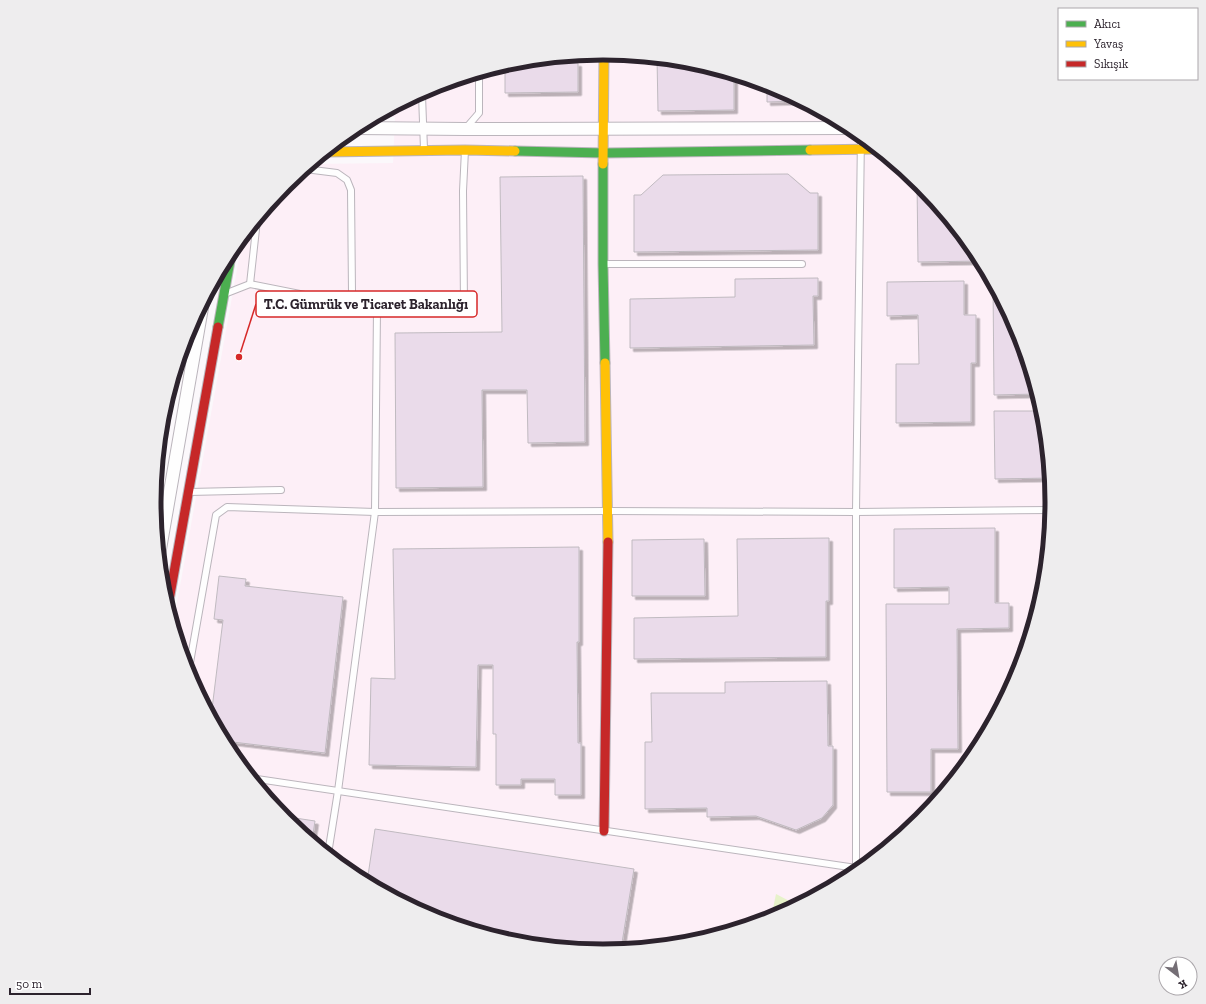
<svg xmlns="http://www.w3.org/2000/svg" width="1206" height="1004" viewBox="0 0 1206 1004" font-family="'Zilla Slab',serif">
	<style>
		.industrial { fill: #fdeff7 }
		.green { fill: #e7f2ca }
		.building { fill: #eadbea; stroke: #c0bac0; filter: url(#shadow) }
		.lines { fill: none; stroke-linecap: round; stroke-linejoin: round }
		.lane-casing { stroke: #bbb5bc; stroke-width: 8 }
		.street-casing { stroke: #bbb5bc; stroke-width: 14 }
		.fast-casing { stroke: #bbb5bc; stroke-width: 11 }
		.slow-casing { stroke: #bbb5bc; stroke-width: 11 }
		.jam-casing { stroke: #bbb5bc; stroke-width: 11 }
		.lane { stroke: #fefefe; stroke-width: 6 }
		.street { stroke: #fefefe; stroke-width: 12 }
		.fast { stroke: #4caf50; stroke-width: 9 }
		.slow { stroke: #ffc107; stroke-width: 9 }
		.jam { stroke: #c62828; stroke-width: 9 }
		.rim { fill: none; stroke: #2c232d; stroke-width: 5 }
		.leader { fill: none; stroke: #d62828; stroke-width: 1.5 }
		.callout-dot { fill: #d62828; stroke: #fff; stroke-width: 1.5 }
		.callout { fill: #fff; stroke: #d62828; stroke-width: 1.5 }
		.callout-label { font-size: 14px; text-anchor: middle; font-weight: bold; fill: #2c232d }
	</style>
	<defs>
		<filter id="shadow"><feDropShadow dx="3.5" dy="3.5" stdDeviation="0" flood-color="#0004"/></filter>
	</defs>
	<rect width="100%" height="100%" fill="#fbf8fb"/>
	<!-- industrial -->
	<path class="industrial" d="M603 53 691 62 775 87 853 129 921 185 976 253 1018 330 1043 415 1052 502 1043 590 1018 674 976 752 920 820 852 875 775 917 690 942 603 951 515 942 431 917 353 875 285 819 230 751 188 674 173 625 243 236 286 184 310 164 393 163 395 117H375L431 87 516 62Z"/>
	<!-- green -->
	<path class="green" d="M776 894 797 905 771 918Z"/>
	<!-- building -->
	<g class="building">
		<path d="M657 58 691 62 734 75V110L658 111Z"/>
		<path d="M510 63H578V92L505 93V65Z"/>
		<path d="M767 85 775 87 801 101 767 102Z"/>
		<path d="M788 174 810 193H818V250L634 252V195H641L663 175Z"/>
		<path d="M583 176 585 442 528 443 527 390H482L483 487 396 488 395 333 502 332 500 177Z"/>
		<path d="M917 182 976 253 981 261 918 262Z"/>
		<path d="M818 278V296H813L814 345 630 348V299L735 297V279Z"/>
		<path d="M964 281V315H976V363H971V422L896 423V364H919L918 315 887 316V282Z"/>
		<path d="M993 284 1018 330 1037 394 994 395Z"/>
		<path d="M994 411H1042L1050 478 995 479Z"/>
		<path d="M995 528V603H1009V628L957 629 958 749H931V792H887L886 604H949V587L894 588V529Z"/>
		<path d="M829 538V601H826V657L634 659V618L738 616 737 539Z"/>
		<path d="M704 539 705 596H632V540Z"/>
		<path d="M579 547V642H577L578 743H581V795H555V779H521V785H496V734H493V665H478L476 767 369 765 371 678 395 679 393 549Z"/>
		<path d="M219 576 246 579 245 586 343 597 325 753 224 741 211 717 223 620 214 619Z"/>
		<path d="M827 681 828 746H833V805L822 818 796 830 756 816 707 817V808L645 809V742H652L651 693H725V682Z"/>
		<path d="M282 816 315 821 312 841 285 819Z"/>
		<path d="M375 829 634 869 621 949 603 951 515 942 431 917 367 882Z"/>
	</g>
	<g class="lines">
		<defs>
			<g id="lane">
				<path d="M421 93 422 95 424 149"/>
				<path d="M466 128 479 113V73"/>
				<path d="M257 220 250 284 340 302 347 299 352 293 351 190 347 180 337 173 305 169"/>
				<path d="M605 264H802"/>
				<path d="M227 293 250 284"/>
				<path d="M189 492 281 490"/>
				<path d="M188 674 216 515 227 507 375 512 608 511 856 512 1051 510"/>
				<path d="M251 778 856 868 903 834"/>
				<path d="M328 854 338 791 375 512 377 309 464 305 463 191 465 150"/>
				<path d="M856 868V512L861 135"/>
			</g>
			<g id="street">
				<path d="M356 128 465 129 851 128"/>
				<path d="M159 555 203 302"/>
			</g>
			<g id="fast">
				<path d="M515 151 604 153 810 150"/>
				<path d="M603 164V264L605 363"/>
				<path d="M218 327 232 250"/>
			</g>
			<g id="slow">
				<path d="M810 150 878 149"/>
				<path d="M325 152 465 150 515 151"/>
				<path d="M603 164 604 53"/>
				<path d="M605 363 608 542"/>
			</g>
			<g id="jam">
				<path d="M168 606 218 327"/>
				<path d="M604 831 608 542"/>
			</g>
		</defs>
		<!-- lane casing -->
		<use href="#lane" class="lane-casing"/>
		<!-- street casing -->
		<use href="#street" class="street-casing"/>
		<!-- fast casing -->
		<use href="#fast" class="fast-casing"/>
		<!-- slow casing -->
		<use href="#slow" class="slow-casing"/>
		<!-- jam casing -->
		<use href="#jam" class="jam-casing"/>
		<!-- lane -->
		<use href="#lane" class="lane"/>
		<!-- street -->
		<use href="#street" class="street"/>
		<!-- fast -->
		<use href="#fast" class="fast"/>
		<!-- slow -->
		<use href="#slow" class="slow"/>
		<!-- jam -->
		<use href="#jam" class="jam"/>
	</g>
	<!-- crop -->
	<path d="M0 0H1206V1004H0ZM161 502a442 442 0 1 1 884 0a442 442 0 1 1-884 0Z" fill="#eeedee" fill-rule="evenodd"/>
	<path class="rim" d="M161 502a442 442 0 1 1 884 0a442 442 0 1 1-884 0Z"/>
	<!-- callouts -->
	<path class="leader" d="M239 357L256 304"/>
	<circle class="callout-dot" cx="239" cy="357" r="4"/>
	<rect class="callout" x="256" y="291" width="221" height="26" rx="4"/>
	<g class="callout-label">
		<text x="366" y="309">T.C. Gümrük ve Ticaret Bakanlığı</text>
	</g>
	<!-- legend -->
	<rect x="1058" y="8" width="140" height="72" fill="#ffffff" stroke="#aba7ab"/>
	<rect x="1066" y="21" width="20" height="6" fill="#4caf50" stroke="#aba7ab"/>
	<text x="1094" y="28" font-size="12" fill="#2c232d">Akıcı</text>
	<rect x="1066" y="41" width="20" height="6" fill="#ffc107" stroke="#aba7ab"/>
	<text x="1094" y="48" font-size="12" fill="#2c232d">Yavaş</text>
	<rect x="1066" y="61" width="20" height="6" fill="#c62828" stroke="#aba7ab"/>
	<text x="1094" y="68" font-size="12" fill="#2c232d">Sıkışık</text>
	<!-- north arrow -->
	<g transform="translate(1178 976) rotate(149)"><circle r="19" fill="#ffffff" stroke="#aba7ab"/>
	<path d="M0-3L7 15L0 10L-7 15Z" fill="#746e75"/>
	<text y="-6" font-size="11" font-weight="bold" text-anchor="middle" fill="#2c232d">K</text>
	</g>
	<!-- scale -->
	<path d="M10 988v6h80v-6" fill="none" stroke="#2c232d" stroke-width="2"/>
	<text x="16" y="988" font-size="12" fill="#2c232d" stroke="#ffffff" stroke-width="3" paint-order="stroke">50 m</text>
</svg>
